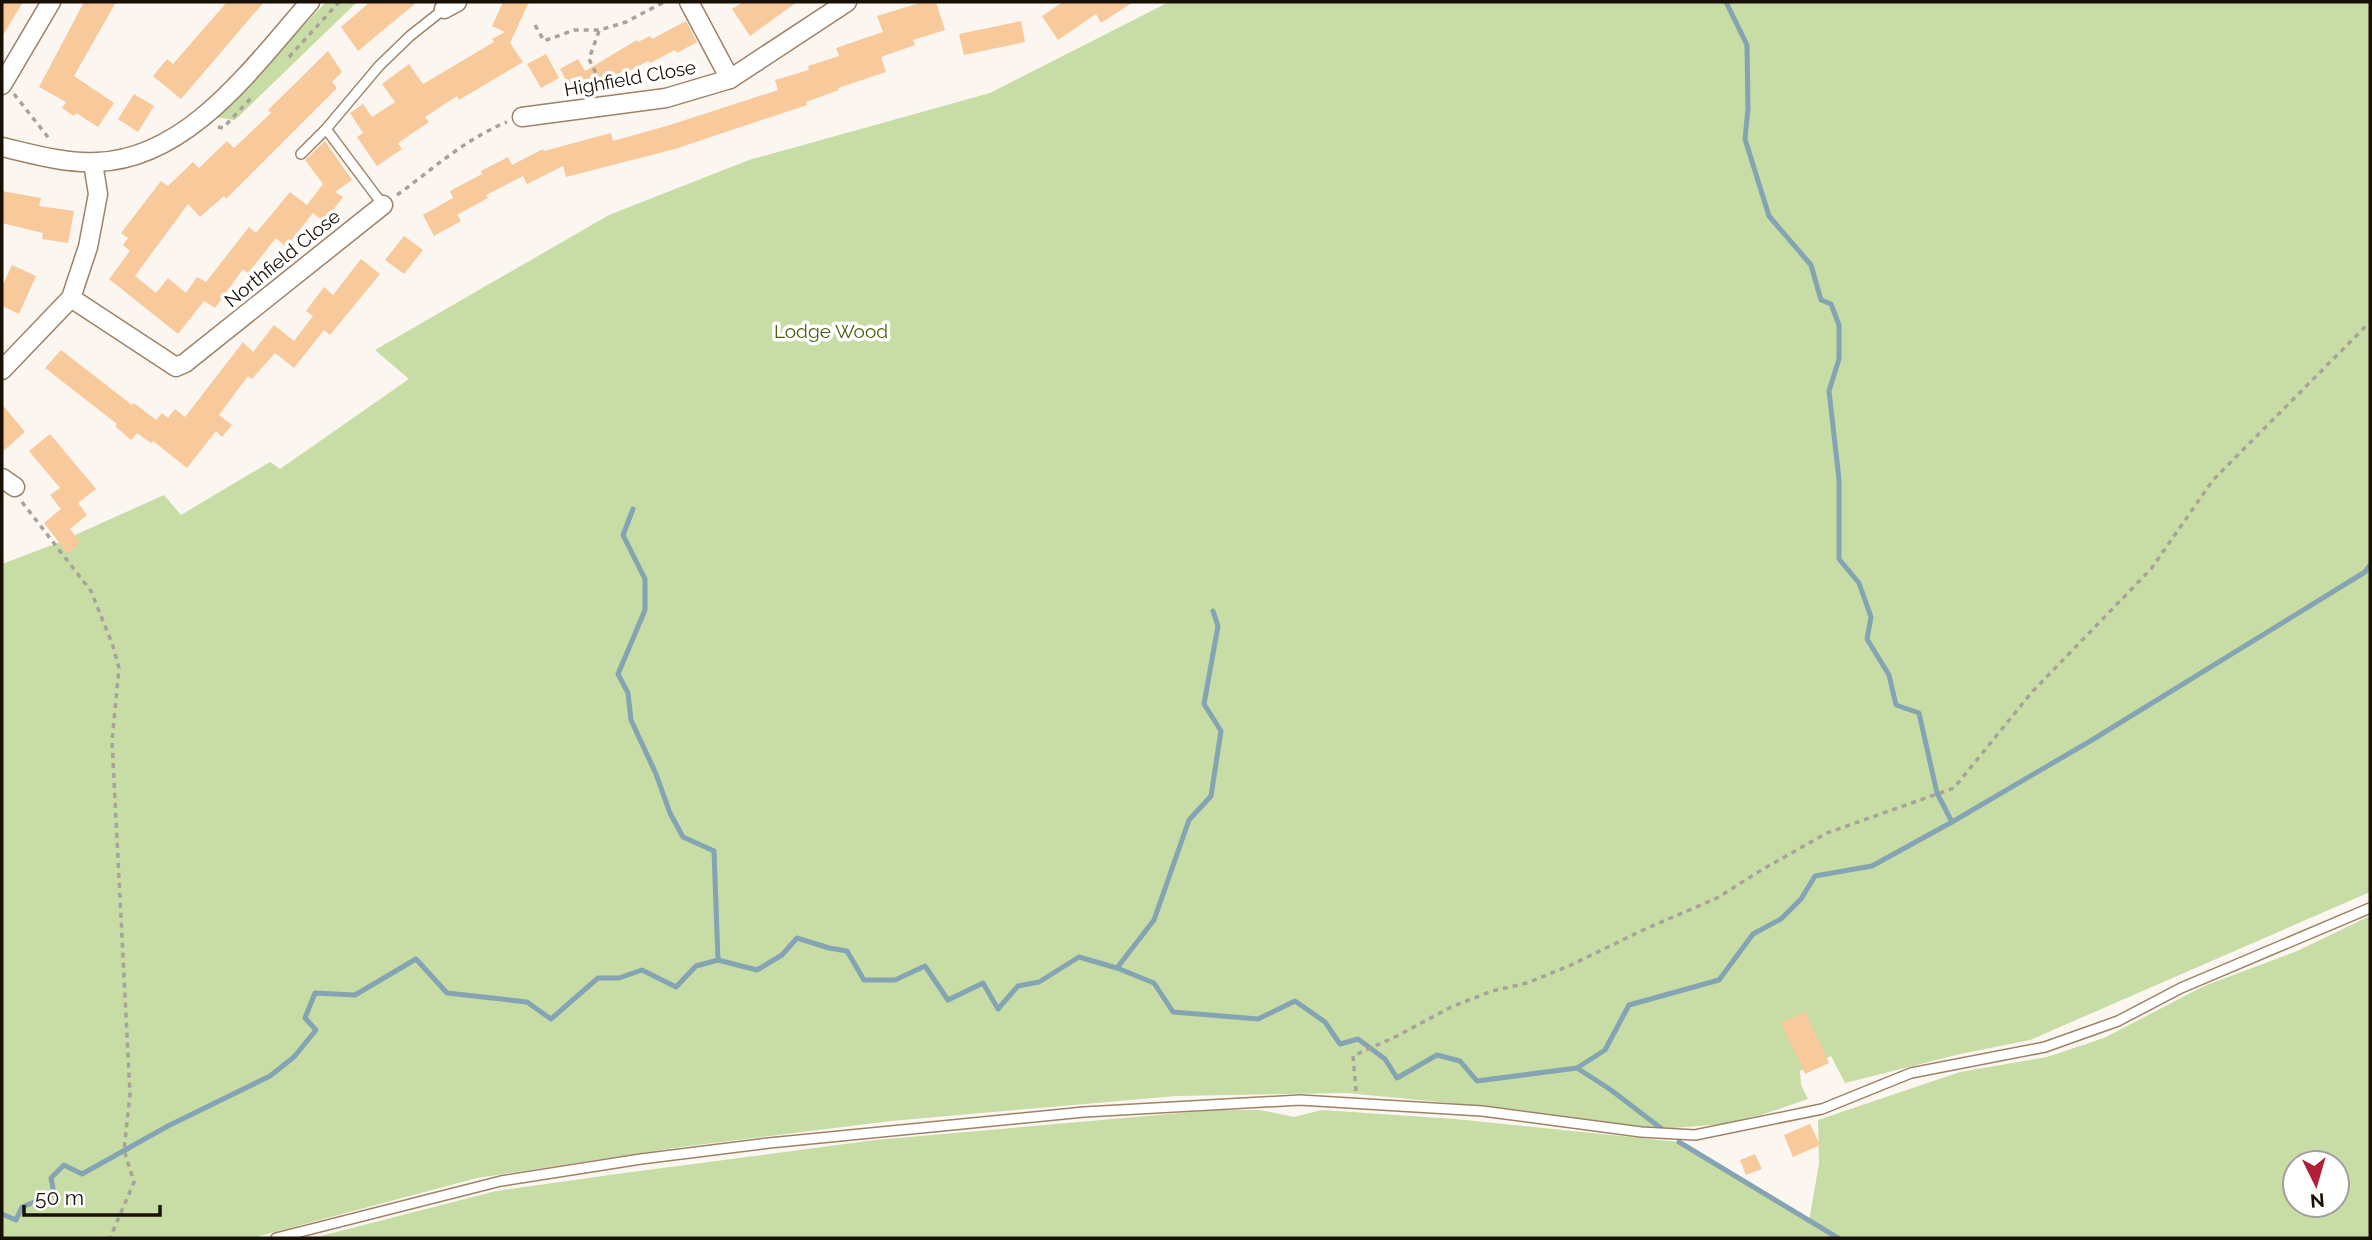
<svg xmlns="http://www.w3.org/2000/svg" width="2372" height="1240" viewBox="0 0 2372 1240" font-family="Raleway,sans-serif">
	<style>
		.green { fill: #c8dca5; fill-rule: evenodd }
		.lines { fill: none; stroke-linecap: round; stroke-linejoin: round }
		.stream { stroke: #85a4b3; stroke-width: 5 }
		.building { fill: #f8c99a }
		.service-casing { stroke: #9d8268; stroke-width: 12 }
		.minor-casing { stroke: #9d8268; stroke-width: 21 }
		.path { stroke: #a9a29b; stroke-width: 3.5; stroke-dasharray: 5 5; stroke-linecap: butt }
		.service { stroke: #fff; stroke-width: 9 }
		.minor { stroke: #fff; stroke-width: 18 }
		.labels { text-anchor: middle; stroke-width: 7; stroke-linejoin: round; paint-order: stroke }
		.street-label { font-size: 19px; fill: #180f05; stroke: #fff }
		.park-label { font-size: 19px; fill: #485e0e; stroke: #fff }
	</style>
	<rect width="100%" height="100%" fill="#fbf6f0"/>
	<!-- green -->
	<g class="green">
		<path d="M326 2H357L235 120 214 117Z"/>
		<path d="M1169 2H2370V892L2030 1040 1960 1054 1845 1083 1831 1056 1800 1071 1801 1085 1808 1099 1764 1114 1723 1124 1662 1129 1511 1109 1347 1093 1176 1096 891 1121 681 1147 477 1178 252 1238H2V564L55 544 164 495 181 515 270 462 280 469 409 379 375 350 609 215 749 160 990 93Z"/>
		<path d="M2370 916V1238H313L496 1191 617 1174 875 1140 1215 1110H1260L1294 1117 1322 1110 1455 1119 1679 1142 1809 1221 1819 1164 1818 1120 1960 1072 2047 1057 2104 1038 2204 986 2297 951ZM2295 1163H2337V1205H2295Z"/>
	</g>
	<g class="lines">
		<!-- stream -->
		<g class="stream">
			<path d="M1726 2 1747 45 1748 109 1745 139 1769 216 1811 265 1821 300 1831 304 1839 325V359L1829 391 1839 479V559L1859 583 1871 617 1867 639 1889 675 1896 705 1919 713 1937 793 1952 822"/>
			<path d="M633 509 623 535 645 579V610L618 674 628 693 631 720 656 774 670 813 683 837 714 851 718 960"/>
			<path d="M1117 968 1154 920 1189 820 1211 796 1221 731 1204 704 1218 626 1213 611"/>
			<path d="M1577 1068 1611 1090 1662 1129"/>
			<path d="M1679 1142 1838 1238"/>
			<path d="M2 1214 16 1220 22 1207 54 1194 51 1178 64 1165 82 1174 168 1126 270 1076 294 1057 316 1030 305 1018 315 993 355 995 416 959 447 993 527 1002 551 1019 598 978H619L642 970 676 987 696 966 718 960 757 970 782 955 797 938 829 948 847 951 864 980H895L925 966 948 1000 983 983 998 1009 1018 986 1039 982 1079 957 1117 968 1154 983 1173 1012 1258 1019 1295 1001 1325 1022 1340 1044 1358 1039 1385 1059 1397 1078 1437 1055 1460 1061 1477 1081 1577 1068 1605 1050 1629 1005 1719 980 1753 934 1781 919 1801 899 1815 876 1872 866 1952 822 2092 740 2365 572 2370 565"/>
		</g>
	</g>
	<!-- building -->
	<g class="building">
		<path d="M2 2H23L2 37Z"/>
		<path d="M84 2H116L74 76 114 103 98 127 76 113 74 116 62 108 66 102 39 87Z"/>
		<path d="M227 2H264L181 99 153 76 167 59 173 64Z"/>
		<path d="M370 2H417L358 51 341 27Z"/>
		<path d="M503 2H529L510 43 523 62 459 100 457 96 425 117 429 122 398 143 402 149 377 166 357 137 363 133 350 113 363 104 372 117 395 102 382 84 409 64 423 84 494 42 492 39 505 32 492 26Z"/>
		<path d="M743 2H797L750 36 732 9Z"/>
		<path d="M923 2H936L945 30 913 40 915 45 881 57 886 72 838 88 839 90 806 102 807 105 675 149 566 177 563 166 527 184 523 176 486 195 488 198 457 215 461 221 434 236 423 215 453 198 450 191 482 174 481 171 508 157 512 165 543 149 544 151 611 133 613 141 670 125 778 90 775 80 809 70 808 66 839 56 836 48 883 32 877 16Z"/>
		<path d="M1063 2H1133L1101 23 1096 14 1058 40 1042 16Z"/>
		<path d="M686 21 697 42 677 53 675 50 650 63 648 61 623 74 622 72 609 79 607 75 573 93 560 69 578 59 585 71 637 40 638 42 650 36 652 39Z"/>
		<path d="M1021 21 1025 42 964 55 959 34Z"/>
		<path d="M328 51 342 72 332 82 337 88 226 199 224 196 200 217 188 204 135 276 156 293 168 278 186 293 197 277 206 282 249 227 256 233 290 192 307 205 323 184 305 160 325 141 352 180 335 192 343 197 324 222 313 213 286 247 276 238 248 273 243 269 215 308 204 301 178 334 109 279 130 251 123 245 128 238 121 233 161 181 168 186 193 162 199 168 227 141 234 148 271 113 268 110Z"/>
		<path d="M546 54 559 78 541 88 527 64Z"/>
		<path d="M134 94 154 106 138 132 118 119Z"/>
		<path d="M2 191 41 198 39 206 74 211 68 243 42 239 43 233 2 223Z"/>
		<path d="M404 236 423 250 404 274 385 260Z"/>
		<path d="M361 259 380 274 330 335 324 330 294 368 275 353 252 379 248 376 219 415 232 425 222 437 216 431 187 468 153 441 151 443 137 433 131 440 115 426 117 424 45 368 61 350 132 405 134 403 156 420 162 413 168 418 175 409 185 417 243 342 253 352 274 325 294 341 313 316 306 311 324 287 333 295Z"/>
		<path d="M12 265 36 276 19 314 2 306V287Z"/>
		<path d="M2 404 25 432 2 452Z"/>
		<path d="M50 434 96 489 78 503 87 515 70 529 81 543 68 554 44 523 61 509 50 495 60 488 29 451Z"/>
		<path d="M1805 1012 1829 1063 1805 1074 1781 1023Z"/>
		<path d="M1810 1124 1820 1145 1793 1157 1784 1135Z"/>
		<path d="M1755 1154 1762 1169 1746 1175 1740 1160Z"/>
	</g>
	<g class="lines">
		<defs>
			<g id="service">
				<path d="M301 154 326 129"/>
				<path d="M383 205 326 129 379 66 410 36 444 9"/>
				<path d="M276 1238 501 1181 641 1159 769 1143 1084 1112 1300 1100 1482 1111 1641 1132 1695 1135 1822 1109 1911 1073 2045 1047 2118 1021 2181 988 2370 908"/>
			</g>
			<g id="minor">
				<path d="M689 2 730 79"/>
				<path d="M444 9 457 2"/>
				<path d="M2 85 51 2"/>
				<path d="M522 117 666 98 730 79 847 2"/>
				<path d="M2 147C32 154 66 164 97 162 189 159 254 65 310 2"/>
				<path d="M71 298 176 367 185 363 383 205"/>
				<path d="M2 370 71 298 88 247 98 194 93 163"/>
				<path d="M2 478 15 487"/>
			</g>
		</defs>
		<!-- service casing -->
		<use href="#service" class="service-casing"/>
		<!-- minor casing -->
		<use href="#minor" class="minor-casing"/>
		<!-- path -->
		<g class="path">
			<path d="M535 25 544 41 574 30H600L626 22 664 2"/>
			<path d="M599 31 589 59 603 88"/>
			<path d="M289 57 339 2"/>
			<path d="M14 94 51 141"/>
			<path d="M218 127 223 128 253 96"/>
			<path d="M397 195C433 169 465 139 507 122"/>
			<path d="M22 502 91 591 113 646 119 668 112 741 130 1094 124 1150 134 1182 110 1238"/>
			<path d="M1356 1091 1353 1056 1397 1036 1451 1007 1492 991 1527 983 1571 965 1643 930 1717 898 1763 869 1827 833 1954 788 2032 692 2151 569 2213 480 2370 322"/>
		</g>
		<!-- service -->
		<use href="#service" class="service"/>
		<!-- minor -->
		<use href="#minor" class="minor"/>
	</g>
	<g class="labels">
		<!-- street labels -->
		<g class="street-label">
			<text transform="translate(630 78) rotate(-10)" y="7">Highfield Close</text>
			<text transform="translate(282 258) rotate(-39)" y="7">Northfield Close</text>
		</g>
		<!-- park labels -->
		<g class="park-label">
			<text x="831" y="338">Lodge Wood</text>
		</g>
	</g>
	<!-- border -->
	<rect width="2372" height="1240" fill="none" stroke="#180f05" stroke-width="7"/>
	<!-- north arrow -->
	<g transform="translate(2316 1184) rotate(175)"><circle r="33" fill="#ffffff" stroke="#a39f9b" stroke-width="2"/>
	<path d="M0-5L12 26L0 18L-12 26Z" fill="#b21f36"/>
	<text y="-10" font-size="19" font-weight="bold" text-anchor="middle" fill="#180f05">N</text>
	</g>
	<!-- scale -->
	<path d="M24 1205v10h136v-10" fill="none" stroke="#180f05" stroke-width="3.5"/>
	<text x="35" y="1205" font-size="21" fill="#180f05" stroke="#ffffff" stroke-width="5" paint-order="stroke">50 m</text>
</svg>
